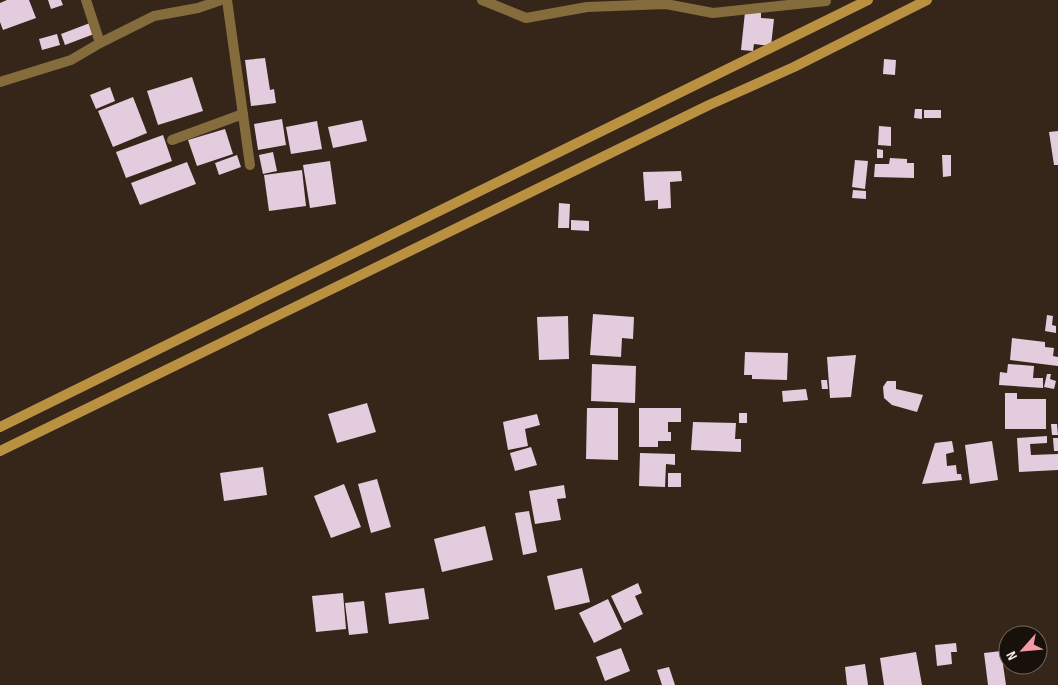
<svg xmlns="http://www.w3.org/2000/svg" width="1058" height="685" viewBox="0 0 1058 685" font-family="'Sofia Sans Condensed',sans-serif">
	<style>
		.building { fill: #e2ccdd }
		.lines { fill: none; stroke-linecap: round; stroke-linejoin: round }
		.street { stroke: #856c3d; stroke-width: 10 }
		.secondary { stroke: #b99141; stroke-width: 10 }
	</style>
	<rect width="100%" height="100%" fill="#362619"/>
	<!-- building -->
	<g class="building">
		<path d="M7 0H29L36 18 3 30 0 22V3Z"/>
		<path d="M48 0H61L63 5 51 9Z"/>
		<path d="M745 12 761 13V18L774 19 771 46 754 44 753 51 741 50Z"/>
		<path d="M90 23 94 34 65 45 61 34Z"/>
		<path d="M57 34 60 45 42 50 39 39Z"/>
		<path d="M265 58 270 90 274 89 276 103 251 106 245 60Z"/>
		<path d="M884 59 896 60 895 75 883 74Z"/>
		<path d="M192 77 203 111 158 125 147 91Z"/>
		<path d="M110 87 115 101 96 109 90 95Z"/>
		<path d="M133 97 147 133 113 147 98 111Z"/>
		<path d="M915 109H922V119L914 118Z"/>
		<rect x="924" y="110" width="17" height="8"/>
		<path d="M282 119 286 145 258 150 254 124Z"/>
		<path d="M362 120 367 141 333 148 328 127Z"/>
		<path d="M317 121 322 149 291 154 286 127Z"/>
		<path d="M879 126 891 127V146L878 145Z"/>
		<path d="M225 129 233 154 197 166 188 140Z"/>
		<path d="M1058 131V165H1054L1049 132Z"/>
		<path d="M163 135 172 161 126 178 116 152Z"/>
		<path d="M877 149 883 150V158H877Z"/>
		<path d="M273 152 277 171 263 174 259 155Z"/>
		<path d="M237 155 241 167 219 175 215 163Z"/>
		<path d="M942 155H951V176L943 177Z"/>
		<path d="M890 158 907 159V163H914V178L874 177 875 164H889Z"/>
		<path d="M855 160 868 161 865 189 852 187Z"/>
		<path d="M330 161 336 204 310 208 303 165Z"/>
		<path d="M187 162 196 184 140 205 131 183Z"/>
		<path d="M302 170 306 206 269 211 264 175Z"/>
		<path d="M681 171 682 181 670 182 671 208 658 209V200L645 201 643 172Z"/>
		<path d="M853 190 866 191V199L852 198Z"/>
		<path d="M559 203 570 204 569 228H558Z"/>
		<path d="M571 220 589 221V231L571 230Z"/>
		<path d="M593 314 634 317 633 339 622 338 621 357 590 355Z"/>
		<path d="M1047 315 1053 316 1052 325 1056 326V333L1045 331Z"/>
		<path d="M568 316 569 359 539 360 537 317Z"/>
		<path d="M1012 338 1045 342V347L1054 348 1053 356 1058 357V366L1010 360Z"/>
		<path d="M745 352 788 353 787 380 752 379V375H744Z"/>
		<path d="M856 355 851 397 830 398 827 357Z"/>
		<path d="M592 364 636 366 635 403 591 401Z"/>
		<path d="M1008 364 1034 366 1033 378H1043V388L999 385 1000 372 1007 373Z"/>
		<path d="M1047 374H1051L1050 379 1056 381 1054 389 1044 387Z"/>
		<path d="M821 380H827L828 389H822Z"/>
		<path d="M887 381H896V389L923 395 917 412 892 405 884 398 883 387Z"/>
		<path d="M806 389 808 400 783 402 782 391Z"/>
		<path d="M1005 393H1017V399H1046V429H1005Z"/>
		<path d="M367 403 376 432 337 443 328 414Z"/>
		<path d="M587 408H618V460L586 459Z"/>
		<path d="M639 408H681V422H668V432H671V441H658V447H639Z"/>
		<rect x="739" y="413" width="8" height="10"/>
		<path d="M537 414 540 425 525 429 528 446 508 450 503 422Z"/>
		<path d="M693 422 736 423 735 439H741V452L691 450Z"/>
		<path d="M1051 424H1057L1058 435H1052Z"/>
		<path d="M1047 436V443L1030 444 1031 455 1058 454V470L1019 472 1017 438Z"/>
		<path d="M1053 438H1058V451H1054Z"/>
		<path d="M952 441 954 452 946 454 947 466 956 465 957 474H961L962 480 922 484 935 443Z"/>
		<path d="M992 441 998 480 970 484 965 445Z"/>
		<path d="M531 447 537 465 515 471 510 453Z"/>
		<path d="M640 453 675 454V465L666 464 665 487 639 486Z"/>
		<path d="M263 467 267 495 224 501 220 473Z"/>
		<rect x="668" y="473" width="13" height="14"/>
		<path d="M377 479 391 527 371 533 358 484Z"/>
		<path d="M344 484 361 527 331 538 314 496Z"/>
		<path d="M564 485 566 498 557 499 561 520 535 524 529 491Z"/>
		<path d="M529 511 537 552 523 555 515 513Z"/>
		<path d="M485 526 493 560 442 572 434 539Z"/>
		<path d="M582 568 590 602 555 610 547 576Z"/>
		<path d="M638 583 642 593 635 596 643 614 624 623 611 596Z"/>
		<path d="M424 588 429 619 389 624 385 593Z"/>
		<path d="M343 593 346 629 316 632 312 596Z"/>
		<path d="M608 599 622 629 594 643 579 613Z"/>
		<path d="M364 601 368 633 349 635 345 603Z"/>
		<path d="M956 643 957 652H951L952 664 937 666 935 645Z"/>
		<path d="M621 648 630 671 605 681 596 657Z"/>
		<path d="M1001 651 1006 685H988L984 653Z"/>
		<path d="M916 652 922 685H884L880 658Z"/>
		<path d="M865 664 868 685H847L845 667Z"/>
		<path d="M669 667 675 685H662L657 670Z"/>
	</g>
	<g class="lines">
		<!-- street -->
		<g class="street">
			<path d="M86 0 100 43"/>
			<path d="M227 0 250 165"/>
			<path d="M482 0 526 18 587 7 666 4 713 13 826 1"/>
			<path d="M0 82 71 60 100 43 154 16 198 8 221 0"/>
			<path d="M172 140 243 114"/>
		</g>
		<!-- secondary -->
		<g class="secondary">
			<path d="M0 427 868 0"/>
			<path d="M0 451 709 105 794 67 927 0"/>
		</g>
	</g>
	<!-- north arrow -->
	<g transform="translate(1023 650) rotate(243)"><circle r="24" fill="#18110b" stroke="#716861"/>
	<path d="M0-4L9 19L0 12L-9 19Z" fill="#f49aa6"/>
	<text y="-8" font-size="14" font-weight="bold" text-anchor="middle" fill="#f6ebe3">N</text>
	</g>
</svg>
